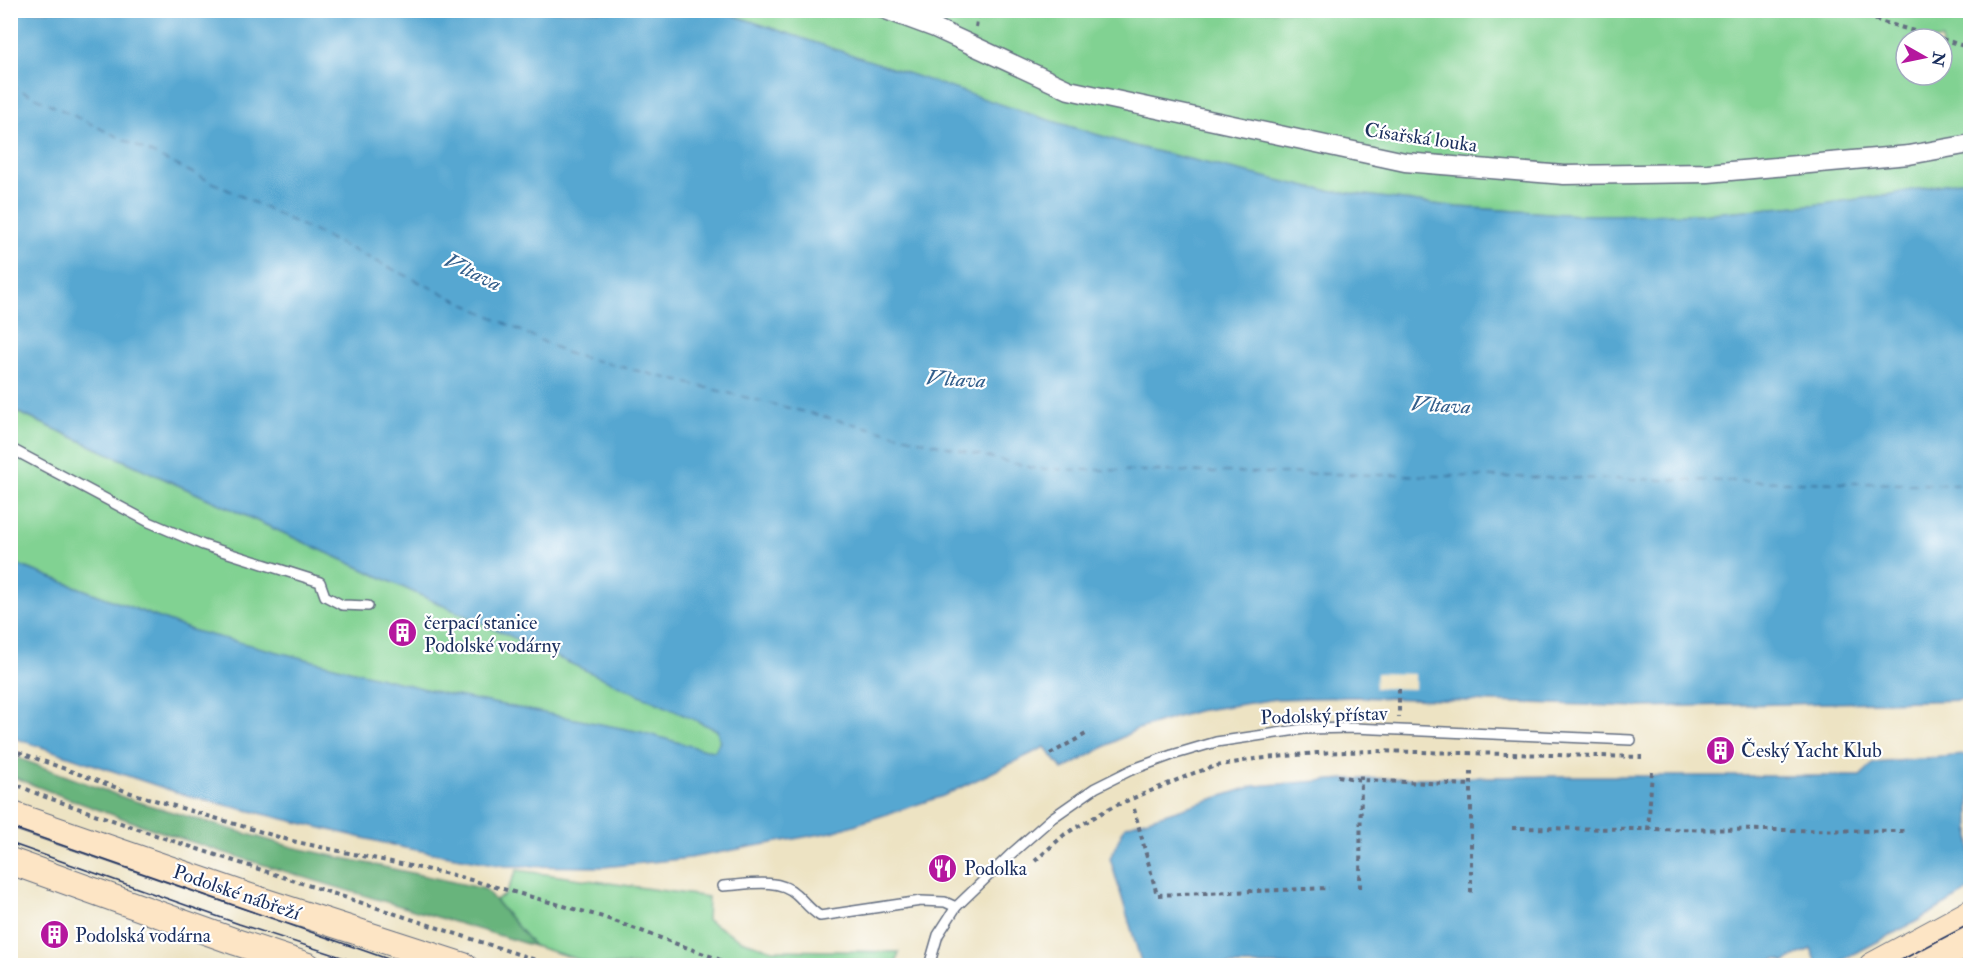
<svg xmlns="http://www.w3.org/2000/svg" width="1981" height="976" viewBox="0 0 1981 976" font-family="'IM FELL Double Pica',serif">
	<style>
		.green { fill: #81d292; stroke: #4e8078; stroke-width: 1.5; fill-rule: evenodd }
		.forest { fill: #68b47c; stroke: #42726d; stroke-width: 1.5 }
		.water { fill: #57a7d1; stroke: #396b98; stroke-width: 1.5 }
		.pier { fill: #ede3c3 }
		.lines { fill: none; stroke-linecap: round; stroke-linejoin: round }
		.ferry { stroke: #335f8c; stroke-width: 1.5; stroke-dasharray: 8 6; stroke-linecap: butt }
		.service-casing { stroke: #646e81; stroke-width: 12 }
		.minor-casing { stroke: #646e81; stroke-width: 21 }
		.secondary-casing { stroke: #646e81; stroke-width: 28 }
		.path { stroke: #646e81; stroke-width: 4; stroke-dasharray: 4.5 4.5; stroke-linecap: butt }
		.service { stroke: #fff; stroke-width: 9 }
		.minor { stroke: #fff; stroke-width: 18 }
		.secondary { stroke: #fde5c5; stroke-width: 26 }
		.tram { stroke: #1b2f5e; stroke-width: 1.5 }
		.labels { text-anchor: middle; stroke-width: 4.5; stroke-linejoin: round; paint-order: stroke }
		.street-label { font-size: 20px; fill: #1b2f5e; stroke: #fff }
		.poi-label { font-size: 20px; fill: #1b2f5e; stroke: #fff; text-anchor: start }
		.water-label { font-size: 21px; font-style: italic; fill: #335f8c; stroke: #fff }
	</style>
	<rect width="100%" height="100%" fill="#fff"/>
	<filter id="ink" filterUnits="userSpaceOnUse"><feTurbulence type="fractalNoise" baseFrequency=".0167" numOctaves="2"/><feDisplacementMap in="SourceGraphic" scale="12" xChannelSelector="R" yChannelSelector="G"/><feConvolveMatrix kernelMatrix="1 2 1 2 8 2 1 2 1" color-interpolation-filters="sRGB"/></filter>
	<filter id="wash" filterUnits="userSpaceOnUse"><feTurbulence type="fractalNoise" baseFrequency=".008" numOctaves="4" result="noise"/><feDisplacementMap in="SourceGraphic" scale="24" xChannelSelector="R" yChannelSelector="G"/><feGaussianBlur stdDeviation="1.35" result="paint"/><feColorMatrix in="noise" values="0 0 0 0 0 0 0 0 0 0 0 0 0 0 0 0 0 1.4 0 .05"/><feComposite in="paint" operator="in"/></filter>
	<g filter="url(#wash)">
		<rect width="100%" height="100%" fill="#ede3c3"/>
		<!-- green -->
		<g class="green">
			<path d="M720 11H1970V179L1887 195 1823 204 1700 214 1641 215H1579L1457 207 1311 188 1138 147 1039 117ZM1906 39H1942V75H1906Z"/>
			<path d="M10 409 717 730 720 741 715 751 705 750 641 732 441 693 194 631 11 562Z"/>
			<path d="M517 870 708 897 707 920 741 940 773 950 899 952 896 965H597L534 946 495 900 505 895Z"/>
		</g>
		<!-- forest -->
		<path class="forest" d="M10 755 128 799 292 847 485 889 534 946C359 893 180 845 11 776Z"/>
		<!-- water -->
		<g class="water">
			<path d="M11 11H720L1039 117 1138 147 1311 188 1457 207 1579 215 1700 214 1823 204 1887 195 1970 179V700L1638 707 1356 697 1277 699 1197 711 1135 730 1063 770 1045 747 943 796 832 832 690 858 604 867 505 866 405 848 188 796 11 737 10 562 194 631 441 693 641 732 705 750 715 751 720 741 717 730 11 409Z"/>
			<path d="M1970 753V890L1917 921 1833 965H1818L1811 949 1792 957 1784 963 1781 960 1776 959 1759 966 1142 965 1110 858 1125 826 1254 786 1346 779 1559 776H1860L1874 763 1965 755Z"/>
		</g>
		<!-- pier -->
		<path class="pier" d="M1376 673 1415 674V689L1375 688Z"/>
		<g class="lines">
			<!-- ferry -->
			<path class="ferry" d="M10 85 569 354 1037 469 1970 485"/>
		</g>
	</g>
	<g filter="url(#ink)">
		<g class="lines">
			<defs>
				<g id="service">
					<path d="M10 448 149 522 203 545 320 582 325 596 342 605 368 606"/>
					<path d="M723 886C746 885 778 877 796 894 805 902 810 910 820 916L921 901 945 902 956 907"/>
					<path d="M929 966 938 935 956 907 1011 854 1052 818 1095 788 1131 770 1172 755 1216 742 1304 729 1353 728 1631 740"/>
				</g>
				<path id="minor" d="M886 10 935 28 1069 90 1405 162 1564 175 1708 173 1909 155 1970 144"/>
				<g id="secondary">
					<path d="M10 814 247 896 464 966"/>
					<path d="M10 861 236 942 308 966"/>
					<path d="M1872 966 1970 913"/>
					<path d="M1926 966 1970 941"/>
				</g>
			</defs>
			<!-- service casing -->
			<use href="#service" class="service-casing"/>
			<!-- minor casing -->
			<use href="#minor" class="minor-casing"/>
			<!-- secondary casing -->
			<use href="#secondary" class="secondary-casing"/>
			<!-- path -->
			<g class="path">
				<path d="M1849 12 1941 39"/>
				<path d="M976 27 979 10"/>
				<path d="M1942 39 1970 48"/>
				<path d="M1399 689V718"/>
				<path d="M10 749 131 793 292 841 453 875 603 917 718 959 731 966"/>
				<path d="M1050 754 1086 734"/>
				<path d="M1471 771V895"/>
				<path d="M1338 776 1361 780 1471 785"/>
				<path d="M10 782 43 796 158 836 554 966"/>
				<path d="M1134 809 1157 895 1329 888"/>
				<path d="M1512 828 1906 831"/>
				<path d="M1648 830 1652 772"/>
				<path d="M1035 861 1065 834 1112 807 1194 773 1216 766 1255 759 1317 753 1374 751 1642 757"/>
				<path d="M1360 888 1361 771"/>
				<path d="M1805 966H1807"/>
			</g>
			<!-- service -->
			<use href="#service" class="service"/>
			<!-- minor -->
			<use href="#minor" class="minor"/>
			<!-- secondary -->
			<use href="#secondary" class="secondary"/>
			<!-- tram -->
			<g class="tram">
				<path d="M10 827 408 966"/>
				<path d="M10 843 239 924 369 966"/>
				<path d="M1890 966 1970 924"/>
			</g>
		</g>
	</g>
	<!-- icons -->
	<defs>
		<symbol id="building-disc" viewBox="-11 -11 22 22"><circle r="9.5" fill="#b5179e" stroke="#fff"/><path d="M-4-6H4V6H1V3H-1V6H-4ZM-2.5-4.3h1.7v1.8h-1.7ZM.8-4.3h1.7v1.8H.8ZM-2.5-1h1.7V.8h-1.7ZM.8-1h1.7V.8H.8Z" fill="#fff"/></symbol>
		<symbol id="restaurant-disc" viewBox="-11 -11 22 22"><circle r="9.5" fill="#b5179e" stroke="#fff"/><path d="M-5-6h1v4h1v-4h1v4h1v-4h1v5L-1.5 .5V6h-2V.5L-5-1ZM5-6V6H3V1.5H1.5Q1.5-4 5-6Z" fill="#fff"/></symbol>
	</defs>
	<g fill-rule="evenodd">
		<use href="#building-disc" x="386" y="616" width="33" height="33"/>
		<use href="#building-disc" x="1704" y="734" width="33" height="33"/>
		<use href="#restaurant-disc" x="926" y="852" width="33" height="33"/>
		<use href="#building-disc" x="38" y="918" width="33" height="33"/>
	</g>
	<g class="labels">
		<!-- street labels -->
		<g class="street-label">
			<text transform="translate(1421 137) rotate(8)" y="7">Císařská louka</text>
			<text transform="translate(1324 715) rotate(-2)" y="7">Podolský přístav</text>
			<text transform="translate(237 892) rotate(19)" y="7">Podolské nábřeží</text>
		</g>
		<!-- poi labels -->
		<g class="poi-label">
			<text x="424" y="629">čerpací stanice<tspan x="424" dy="23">Podolské vodárny</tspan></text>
			<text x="1741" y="757">Český Yacht Klub</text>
			<text x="964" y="875">Podolka</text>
			<text x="75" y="942">Podolská vodárna</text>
		</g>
		<!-- water labels -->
		<g class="water-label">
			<text transform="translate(473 272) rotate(26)" y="7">Vltava</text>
			<text transform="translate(956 379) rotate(3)" y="7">Vltava</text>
			<text transform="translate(1441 405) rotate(3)" y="7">Vltava</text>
		</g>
	</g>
	<!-- margin -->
	<rect width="1981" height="976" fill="none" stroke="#fff" stroke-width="36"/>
	<!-- north arrow -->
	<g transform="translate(1924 57) rotate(99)"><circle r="28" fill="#ffffff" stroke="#a4acbf" stroke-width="1.5"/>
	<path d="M0-4.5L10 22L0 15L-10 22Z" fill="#b5179e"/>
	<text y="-9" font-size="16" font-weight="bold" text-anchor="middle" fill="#1b2f5e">N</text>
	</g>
</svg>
